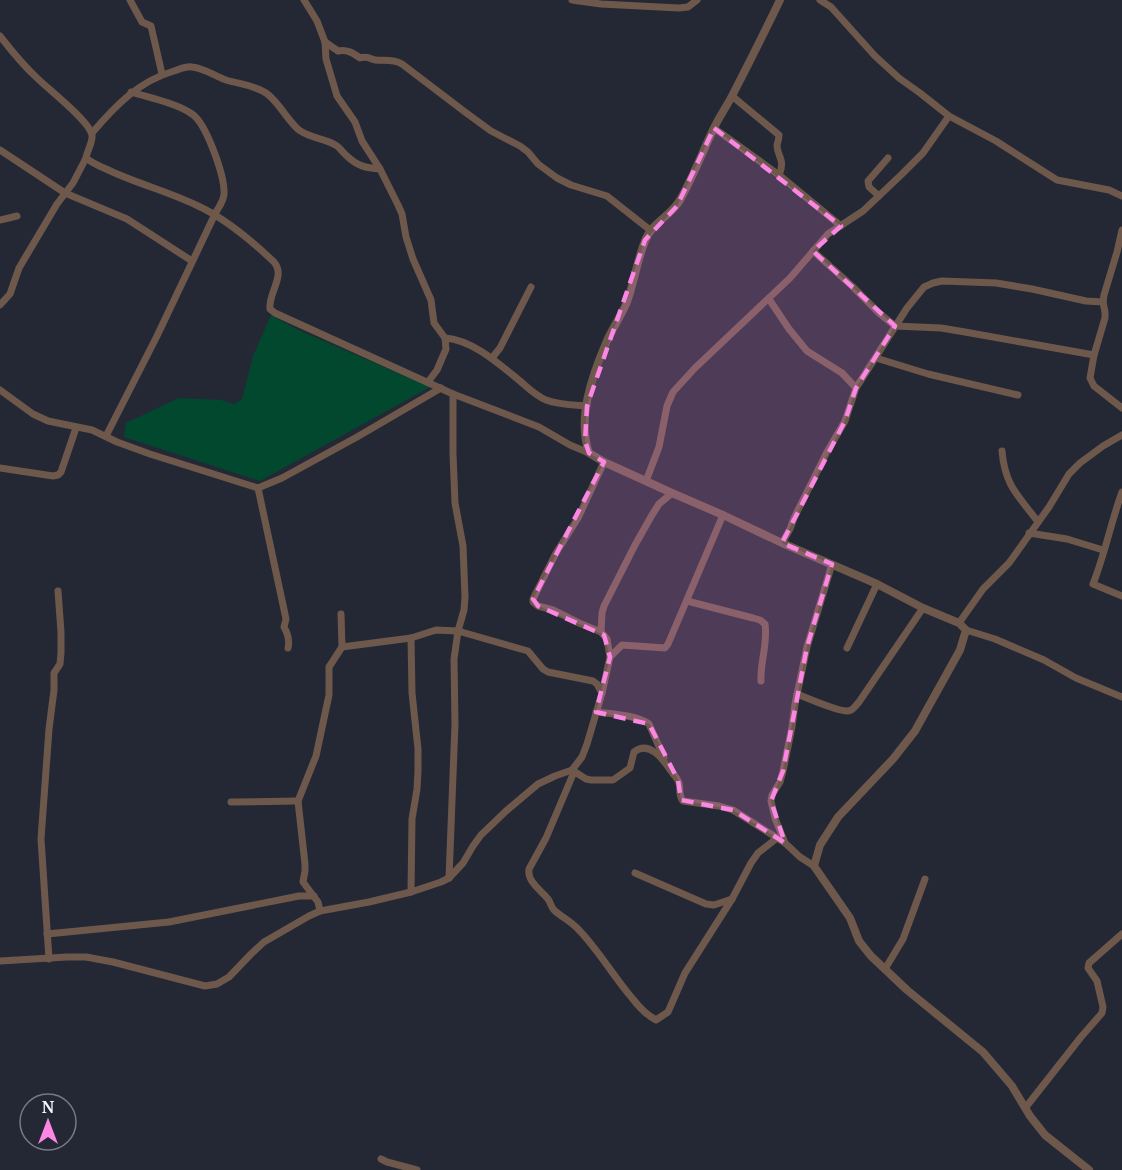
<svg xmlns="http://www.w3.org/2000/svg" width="1122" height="1170" viewBox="0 0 1122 1170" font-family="'Noto Serif',serif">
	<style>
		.green { fill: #01482f }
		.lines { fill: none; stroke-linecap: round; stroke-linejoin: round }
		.minor { stroke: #6e584c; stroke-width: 7 }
		.tertiary { stroke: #6e584c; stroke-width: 8 }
		.marked { fill: #fc86e4; fill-opacity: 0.2; stroke: #fc86e4; stroke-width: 4.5; stroke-dasharray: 12 8; stroke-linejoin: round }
	</style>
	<rect width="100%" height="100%" fill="#232834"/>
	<!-- green -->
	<path class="green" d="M271 315 296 329 430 387 260 481 124 437 126 423 179 398 221 400 234 404 242 399 253 356Z"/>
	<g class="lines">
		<!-- minor -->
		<g class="minor">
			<path d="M130 0 142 22 151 26 162 74"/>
			<path d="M304 0 317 21 325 42 326 59 337 96 355 122 362 141 380 169 398 205 402 214 406 237 413 259 431 300 434 323 445 338 446 349 437 370 428 382"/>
			<path d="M572 0 601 4 679 8 688 7 697 0"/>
			<path d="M820 0 831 7 875 56 899 78 920 93 949 116 996 141 1057 180 1109 190 1122 196"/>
			<path d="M0 36C11 50 21 63 34 75 45 87 90 121 92 135 93 142 87 151 86 158 92 163 99 166 106 169 135 183 167 191 196 205 225 218 252 241 274 262 286 276 268 293 270 309L275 313 453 394 539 427 570 445 589 453"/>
			<path d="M325 42 338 51C347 49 353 53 360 58 367 56 368 58 375 60 385 61 393 59 402 64L465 112 491 131 520 146 528 152 538 164 557 178 571 185 607 196 650 230"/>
			<path d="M732 96 779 135C779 139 778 142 777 145 777 157 786 159 779 175"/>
			<path d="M714 128 779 175 841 226"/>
			<path d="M92 133C115 106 139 81 174 71 180 69 186 66 192 67 204 68 215 76 226 80 239 84 254 85 266 93 279 102 287 120 299 130 311 139 326 138 337 146 341 149 343 153 347 156 357 166 366 168 380 169"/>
			<path d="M0 150 65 193 127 219 192 261"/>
			<path d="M879 196 869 187 868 181 888 158"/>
			<path d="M0 220 17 216"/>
			<path d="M1122 230 1117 252 1104 295 1103 302 1105 312V318L1094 355 1090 378 1094 386 1122 408"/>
			<path d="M813 251 852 286 879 313 895 326 941 328 965 332 1094 355"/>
			<path d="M769 299 789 329 807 351 842 373 856 388"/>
			<path d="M0 305 10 294 19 268 57 204 73 183 86 158"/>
			<path d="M445 338C473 340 499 364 520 381 528 388 536 396 546 400 559 405 574 405 587 406"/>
			<path d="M492 358 500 348 531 287"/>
			<path d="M876 358 928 374 1018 395"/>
			<path d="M0 390 33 414 48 421 92 430 117 442 150 454 258 488 282 478 357 437 441 388"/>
			<path d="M106 436 157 336 215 214C218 208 224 201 224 194 225 176 206 123 192 114 176 103 150 98 131 92"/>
			<path d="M1002 451C1005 486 1018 495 1038 522"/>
			<path d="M604 462 578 518 556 553 533 599V602L538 606 553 610 579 623 601 632 607 639 610 657"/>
			<path d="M0 468 53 476 58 475 61 472 76 428"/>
			<path d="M646 481 659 447 667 406 673 392 695 368 790 278 828 234 863 211 901 175 923 153 949 116"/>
			<path d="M258 488 286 619 284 627C288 634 290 640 288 648"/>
			<path d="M1122 492C1111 522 1105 554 1093 584L1122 596"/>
			<path d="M1029 533 1067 539 1103 550"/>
			<path d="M782 543 790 529 794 518 827 452 845 421 856 388 907 308 924 287 933 283 942 281 996 283 1032 289 1086 301 1103 302"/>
			<path d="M687 601 753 618 760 620 765 624C768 644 760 662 761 681"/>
			<path d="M959 623 983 589 1009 563 1049 507 1069 474 1080 463 1103 446 1122 435"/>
			<path d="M966 630 995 639 1044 660 1076 678 1122 697"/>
			<path d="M601 632 602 613 604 606 635 545 652 515 659 504 672 493"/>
			<path d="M342 647 411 638 436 630 458 631 528 651 543 669 548 672 593 681 597 684 602 693"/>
			<path d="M847 648 877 584"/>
			<path d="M797 694C807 698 839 712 848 711 853 711 856 705 859 702L923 608"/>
			<path d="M596 712C612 714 636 715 649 724L664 758"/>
			<path d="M572 770 586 779 591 780H613L630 768 634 752C649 740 663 759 671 771 674 775 678 779 679 783 681 790 678 795 683 801L719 806 733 810 785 843 800 857 814 866"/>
			<path d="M574 772 546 838 529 869C527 882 541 890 548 899 551 903 551 908 555 911 562 917 570 921 577 928 598 949 613 976 632 998 639 1007 646 1015 656 1020L668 1012 685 973 732 899 751 863 758 853 777 838"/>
			<path d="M231 802 298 801"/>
			<path d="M785 843 775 818 771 801 772 795 780 782 783 771 792 727 795 704 807 647 832 564"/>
			<path d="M635 873 706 904 714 905 732 899"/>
			<path d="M449 878 455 724 454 659 458 631 464 610 465 597 463 546 455 503 453 454V394"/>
			<path d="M411 892 412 819 417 789 418 771V749L412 693 411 638"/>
			<path d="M320 911 318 902 303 882 305 871V864L298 801 316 756 329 695V667L342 647 341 614"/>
			<path d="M47 934 169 922 299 896H314"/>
			<path d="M49 959 41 839 49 729 54 690V673L60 664 61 653V632L58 591"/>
			<path d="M0 961 67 957H86L113 962 205 986 217 984 229 977 251 954 264 942 309 916 320 911 369 902 411 892 441 882 449 878 463 863 473 846 481 835 506 811 538 784 555 776 572 770 582 757 587 744 602 693 610 657 622 645 665 648 668 644 723 515"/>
			<path d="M885 969 903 939 925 879"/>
			<path d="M1026 1107 1081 1037 1102 1013 1103 1007 1097 981 1088 968 1089 963 1122 934"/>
			<path d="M381 1159 387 1162 417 1170"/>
		</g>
		<!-- tertiary -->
		<path class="tertiary" d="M780 0C765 31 749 63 733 94 727 106 719 117 713 130 702 153 693 177 680 200 671 216 651 223 645 241 637 261 634 282 627 302 621 316 612 329 606 343 592 376 577 418 589 453L604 462 672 493 723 515 782 543 877 584 923 608 959 623 966 630 960 650 915 731 893 759 838 817 820 845 814 866 850 918 859 941 871 956 907 990 983 1052 1012 1086 1030 1116 1045 1135 1089 1170"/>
	</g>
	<!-- marked area -->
	<path class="marked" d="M714 128 841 226 813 251 895 326 856 388 845 421 782 543 832 564 807 647 783 771 771 801 785 843 733 810 681 800 678 780 649 724 596 712 610 657 604 635 538 606 533 599 604 462 589 453 585 441 587 406 645 240 677 206Z"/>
	<!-- north arrow -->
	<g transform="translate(48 1122)"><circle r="28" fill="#232834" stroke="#757a84" stroke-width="1.5"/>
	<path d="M0-4.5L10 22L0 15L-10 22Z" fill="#fc86e4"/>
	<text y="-9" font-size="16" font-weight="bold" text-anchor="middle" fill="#f1f5fd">N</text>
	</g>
</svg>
